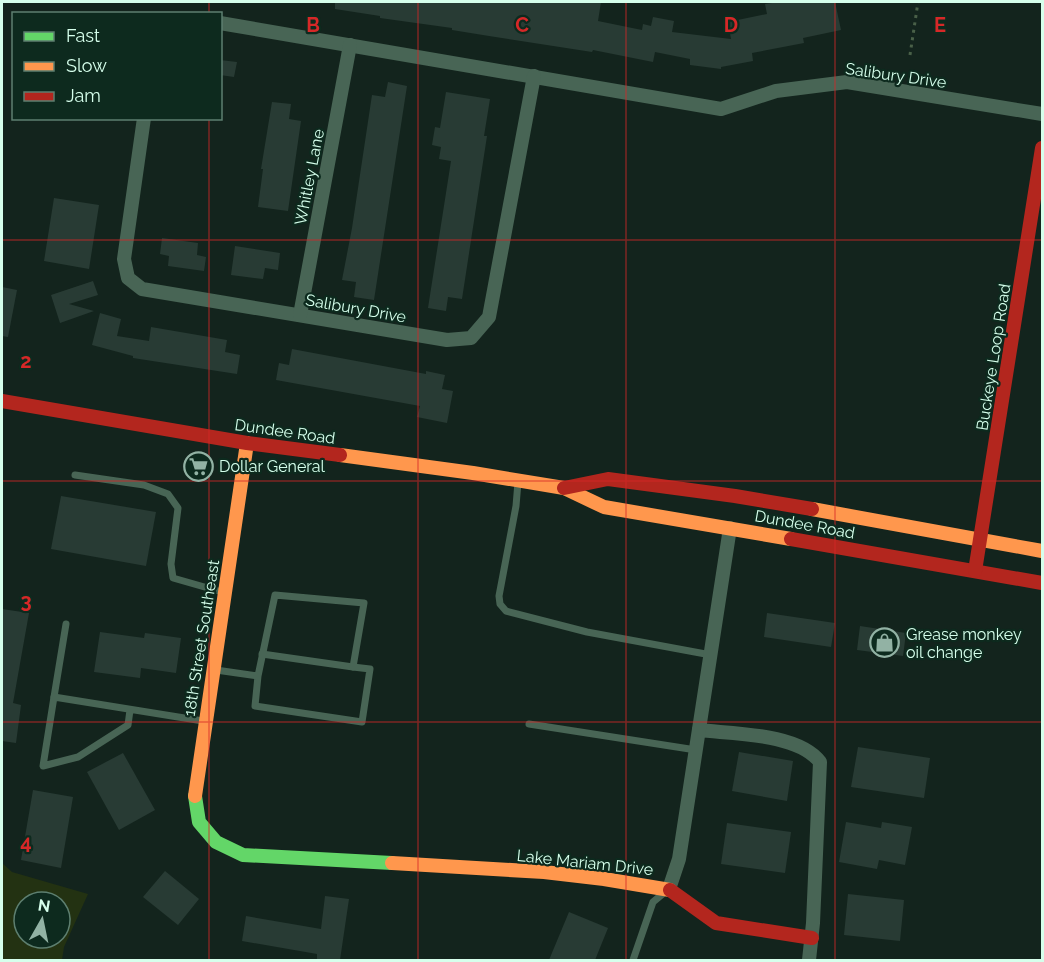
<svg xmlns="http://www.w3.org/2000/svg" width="1044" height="962" viewBox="0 0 1044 962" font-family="Raleway,sans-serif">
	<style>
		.green { fill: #233212; fill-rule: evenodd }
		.building { fill: #283b34 }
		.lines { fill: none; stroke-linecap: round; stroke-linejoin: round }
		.path { stroke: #496048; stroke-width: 3; stroke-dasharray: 3 4.5; stroke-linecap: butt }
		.lane { stroke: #486555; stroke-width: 7 }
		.street { stroke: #486555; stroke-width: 14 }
		.fast { stroke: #63d668; stroke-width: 14 }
		.slow { stroke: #ff974d; stroke-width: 14 }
		.jam { stroke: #b3261e; stroke-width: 14 }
		.grid { fill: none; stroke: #d62828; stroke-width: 1.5; stroke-opacity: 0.55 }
		.labels { text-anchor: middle; stroke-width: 4.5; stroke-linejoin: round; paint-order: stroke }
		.street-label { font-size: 16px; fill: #d6ffec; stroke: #0d2a1e }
		.poi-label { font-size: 16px; fill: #d6ffec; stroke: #0d2a1e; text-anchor: start }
		.grid-label { font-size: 20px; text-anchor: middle; font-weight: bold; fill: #d62828; stroke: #0d2a1e; stroke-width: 4.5; stroke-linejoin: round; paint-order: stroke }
	</style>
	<rect width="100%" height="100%" fill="#13241d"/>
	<!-- green -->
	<path class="green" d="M2 863 12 872 88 894 64 947 62 960H2ZM24 902H60V938H24Z"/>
	<!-- building -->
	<g class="building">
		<path d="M335 2H601L598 21 642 30 643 24 651 26 653 17 674 21 672 32 731 39 728 22 767 14 765 4 779 2H835L841 30 803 38 804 43 752 53 753 61 721 67V69L690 65V59L655 52 653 62 593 50 592 52 489 36 452 30V28L380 18V16L335 9Z"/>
		<path d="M220 60 237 62 234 77 220 75Z"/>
		<path d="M388 82 407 86 374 300 354 297 356 282 342 280 352 228 372 95 385 97Z"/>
		<path d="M446 92 490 99 484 136H487L462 299 448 297 446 311 428 308 451 161 439 159 441 147 432 145 435 127 440 128Z"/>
		<path d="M272 102 291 104 289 119 301 121 288 211 258 207 263 169H261Z"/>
		<path d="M54 198 99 205 89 269 44 261Z"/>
		<path d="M162 238 198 243 197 255 206 257 204 271 168 266 169 256 160 254Z"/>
		<path d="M235 246 280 253 278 270 265 268 263 279 231 275Z"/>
		<path d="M93 281 98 295 69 304 94 311 60 323 51 295Z"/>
		<path d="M2 287 17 290 8 337 2 336Z"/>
		<path d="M100 313 121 319 117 336 149 341 151 327 227 340 225 352 240 355 237 374 133 358V356L92 345Z"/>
		<path d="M292 349 426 374V371L445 375 442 389 453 391 447 423 417 417 420 406 276 380 279 363 289 365Z"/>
		<path d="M61 496 156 512 146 566 51 549Z"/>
		<path d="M2 609 29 613 13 703 21 705 16 743 2 741Z"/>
		<path d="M767 613 835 623 831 647 764 637Z"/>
		<path d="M860 626 906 633 903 656 857 650Z"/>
		<path d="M100 632 144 638 145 633 181 638 176 673 141 668 140 678 94 672Z"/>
		<path d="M858 747 930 758 924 798 851 787Z"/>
		<path d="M739 752 793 761 787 801 732 791Z"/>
		<path d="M123 753 155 810 119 830 87 772Z"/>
		<path d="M33 790 73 797 61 868 21 860Z"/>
		<path d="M846 822 881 828 882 822 912 827 905 865 879 860 877 869 839 862Z"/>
		<path d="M727 823 791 832 785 873 721 864Z"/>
		<path d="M165 871 199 899 178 925 143 897Z"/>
		<path d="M848 894 904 900 900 941 844 935Z"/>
		<path d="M325 896 349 899 340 960 317 959V954L242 941 246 916 321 929Z"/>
		<path d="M569 912 608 928 595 960H549Z"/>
	</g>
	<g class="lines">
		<!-- path -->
		<path class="path" d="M910 55 918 2"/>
		<!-- lane -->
		<g class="lane">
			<path d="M75 475 144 485 168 494 178 508 171 564 173 578 222 592"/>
			<path d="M518 482 516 506 499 596 500 604 506 611 587 632 711 655"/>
			<path d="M262 654 353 667"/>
			<path d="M216 670 258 676 255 706 362 722 370 669 353 667 364 603 275 595 258 676"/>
			<path d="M54 697 66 624"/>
			<path d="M130 710 128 725 78 757 43 766 54 697 203 721"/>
			<path d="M529 724 696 750"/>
			<path d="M633 960 653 902 665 892"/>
		</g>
		<!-- street -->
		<g class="street">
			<path d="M220 23 721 109 776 91 847 82 1042 114"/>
			<path d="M144 118 124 259 128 278 142 289 447 340 471 338 489 317 534 76"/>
			<path d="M300 315 350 45"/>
			<path d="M699 730C733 734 798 733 820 762L813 923 809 960"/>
			<path d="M669 889 679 859 730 528"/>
		</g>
		<!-- fast -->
		<path class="fast" d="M195 796 199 822 216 842 243 855 392 863"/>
		<!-- slow -->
		<g class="slow">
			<path d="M340 455 473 473 564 488 604 507 791 539"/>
			<path d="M812 509 1042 551"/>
			<path d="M195 796 247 443"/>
			<path d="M392 863 544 872 604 879 670 890"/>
		</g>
		<!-- jam -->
		<g class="jam">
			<path d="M2 401 247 443 340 455"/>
			<path d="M564 488 608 479 735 496 812 509"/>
			<path d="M791 539 1042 583"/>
			<path d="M975 571 1042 148"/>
			<path d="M670 890 716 923 812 938"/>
		</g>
	</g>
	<!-- grid -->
	<path class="grid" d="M209 2V14M418 2V960M626 2V960M835 2V960M209 118V960M2 240H1042M2 481H1042M2 722H1042"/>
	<!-- icons -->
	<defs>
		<symbol id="supermarket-ring" viewBox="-11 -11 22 22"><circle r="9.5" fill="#0d2a1e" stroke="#92b2a4" stroke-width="1.5"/><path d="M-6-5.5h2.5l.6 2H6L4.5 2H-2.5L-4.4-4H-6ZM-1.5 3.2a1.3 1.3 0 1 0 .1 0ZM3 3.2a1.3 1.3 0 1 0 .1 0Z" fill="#92b2a4"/></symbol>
		<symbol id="shop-ring" viewBox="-11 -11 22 22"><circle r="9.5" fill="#0d2a1e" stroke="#92b2a4" stroke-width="1.5"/><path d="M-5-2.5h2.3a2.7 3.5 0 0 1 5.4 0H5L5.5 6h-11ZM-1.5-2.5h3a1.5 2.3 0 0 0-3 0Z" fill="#92b2a4"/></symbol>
	</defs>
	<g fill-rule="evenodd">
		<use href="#supermarket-ring" x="182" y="450" width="33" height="33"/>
		<use href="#shop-ring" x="868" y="626" width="33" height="33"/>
	</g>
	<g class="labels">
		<!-- street labels -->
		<g class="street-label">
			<text transform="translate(896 75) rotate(8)" y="6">Salibury Drive</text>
			<text transform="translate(309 177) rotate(-79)" y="6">Whitley Lane</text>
			<text transform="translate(356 308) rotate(10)" y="6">Salibury Drive</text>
			<text transform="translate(993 357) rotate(-81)" y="6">Buckeye Loop Road</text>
			<text transform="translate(285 431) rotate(8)" y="6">Dundee Road</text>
			<text transform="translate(805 524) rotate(10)" y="6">Dundee Road</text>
			<text transform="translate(201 638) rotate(-81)" y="6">18th Street Southeast</text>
			<text transform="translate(585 862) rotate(6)" y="6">Lake Mariam Drive</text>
		</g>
		<!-- poi labels -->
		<g class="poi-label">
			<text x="219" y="472">Dollar General</text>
			<text x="906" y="640">Grease monkey<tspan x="906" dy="18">oil change</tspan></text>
		</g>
	</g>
	<g class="grid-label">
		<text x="313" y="32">B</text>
		<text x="522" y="32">C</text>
		<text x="731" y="32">D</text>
		<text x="940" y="32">E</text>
		<text x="26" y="368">2</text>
		<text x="26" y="608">3</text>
		<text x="26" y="849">4</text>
	</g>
	<!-- border -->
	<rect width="1044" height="962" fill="none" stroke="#d6ffec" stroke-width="6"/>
	<!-- legend -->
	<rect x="12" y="12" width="210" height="108" fill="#0d2a1e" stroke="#5d7f70" stroke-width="1.5"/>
	<rect x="24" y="32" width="30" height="9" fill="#63d668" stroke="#5d7f70" stroke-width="1.5"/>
	<text x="66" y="42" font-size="18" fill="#d6ffec">Fast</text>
	<rect x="24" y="62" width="30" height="9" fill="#ff974d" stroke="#5d7f70" stroke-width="1.5"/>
	<text x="66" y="72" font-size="18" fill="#d6ffec">Slow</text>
	<rect x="24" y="92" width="30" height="9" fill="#b3261e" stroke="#5d7f70" stroke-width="1.5"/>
	<text x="66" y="102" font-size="18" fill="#d6ffec">Jam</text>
	<!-- north arrow -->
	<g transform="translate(42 920) rotate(9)"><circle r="28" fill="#0d2a1e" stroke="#5d7f70" stroke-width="1.5"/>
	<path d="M0-4.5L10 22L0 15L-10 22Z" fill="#92b2a4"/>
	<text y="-9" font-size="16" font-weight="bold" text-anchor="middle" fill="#d6ffec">N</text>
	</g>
</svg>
